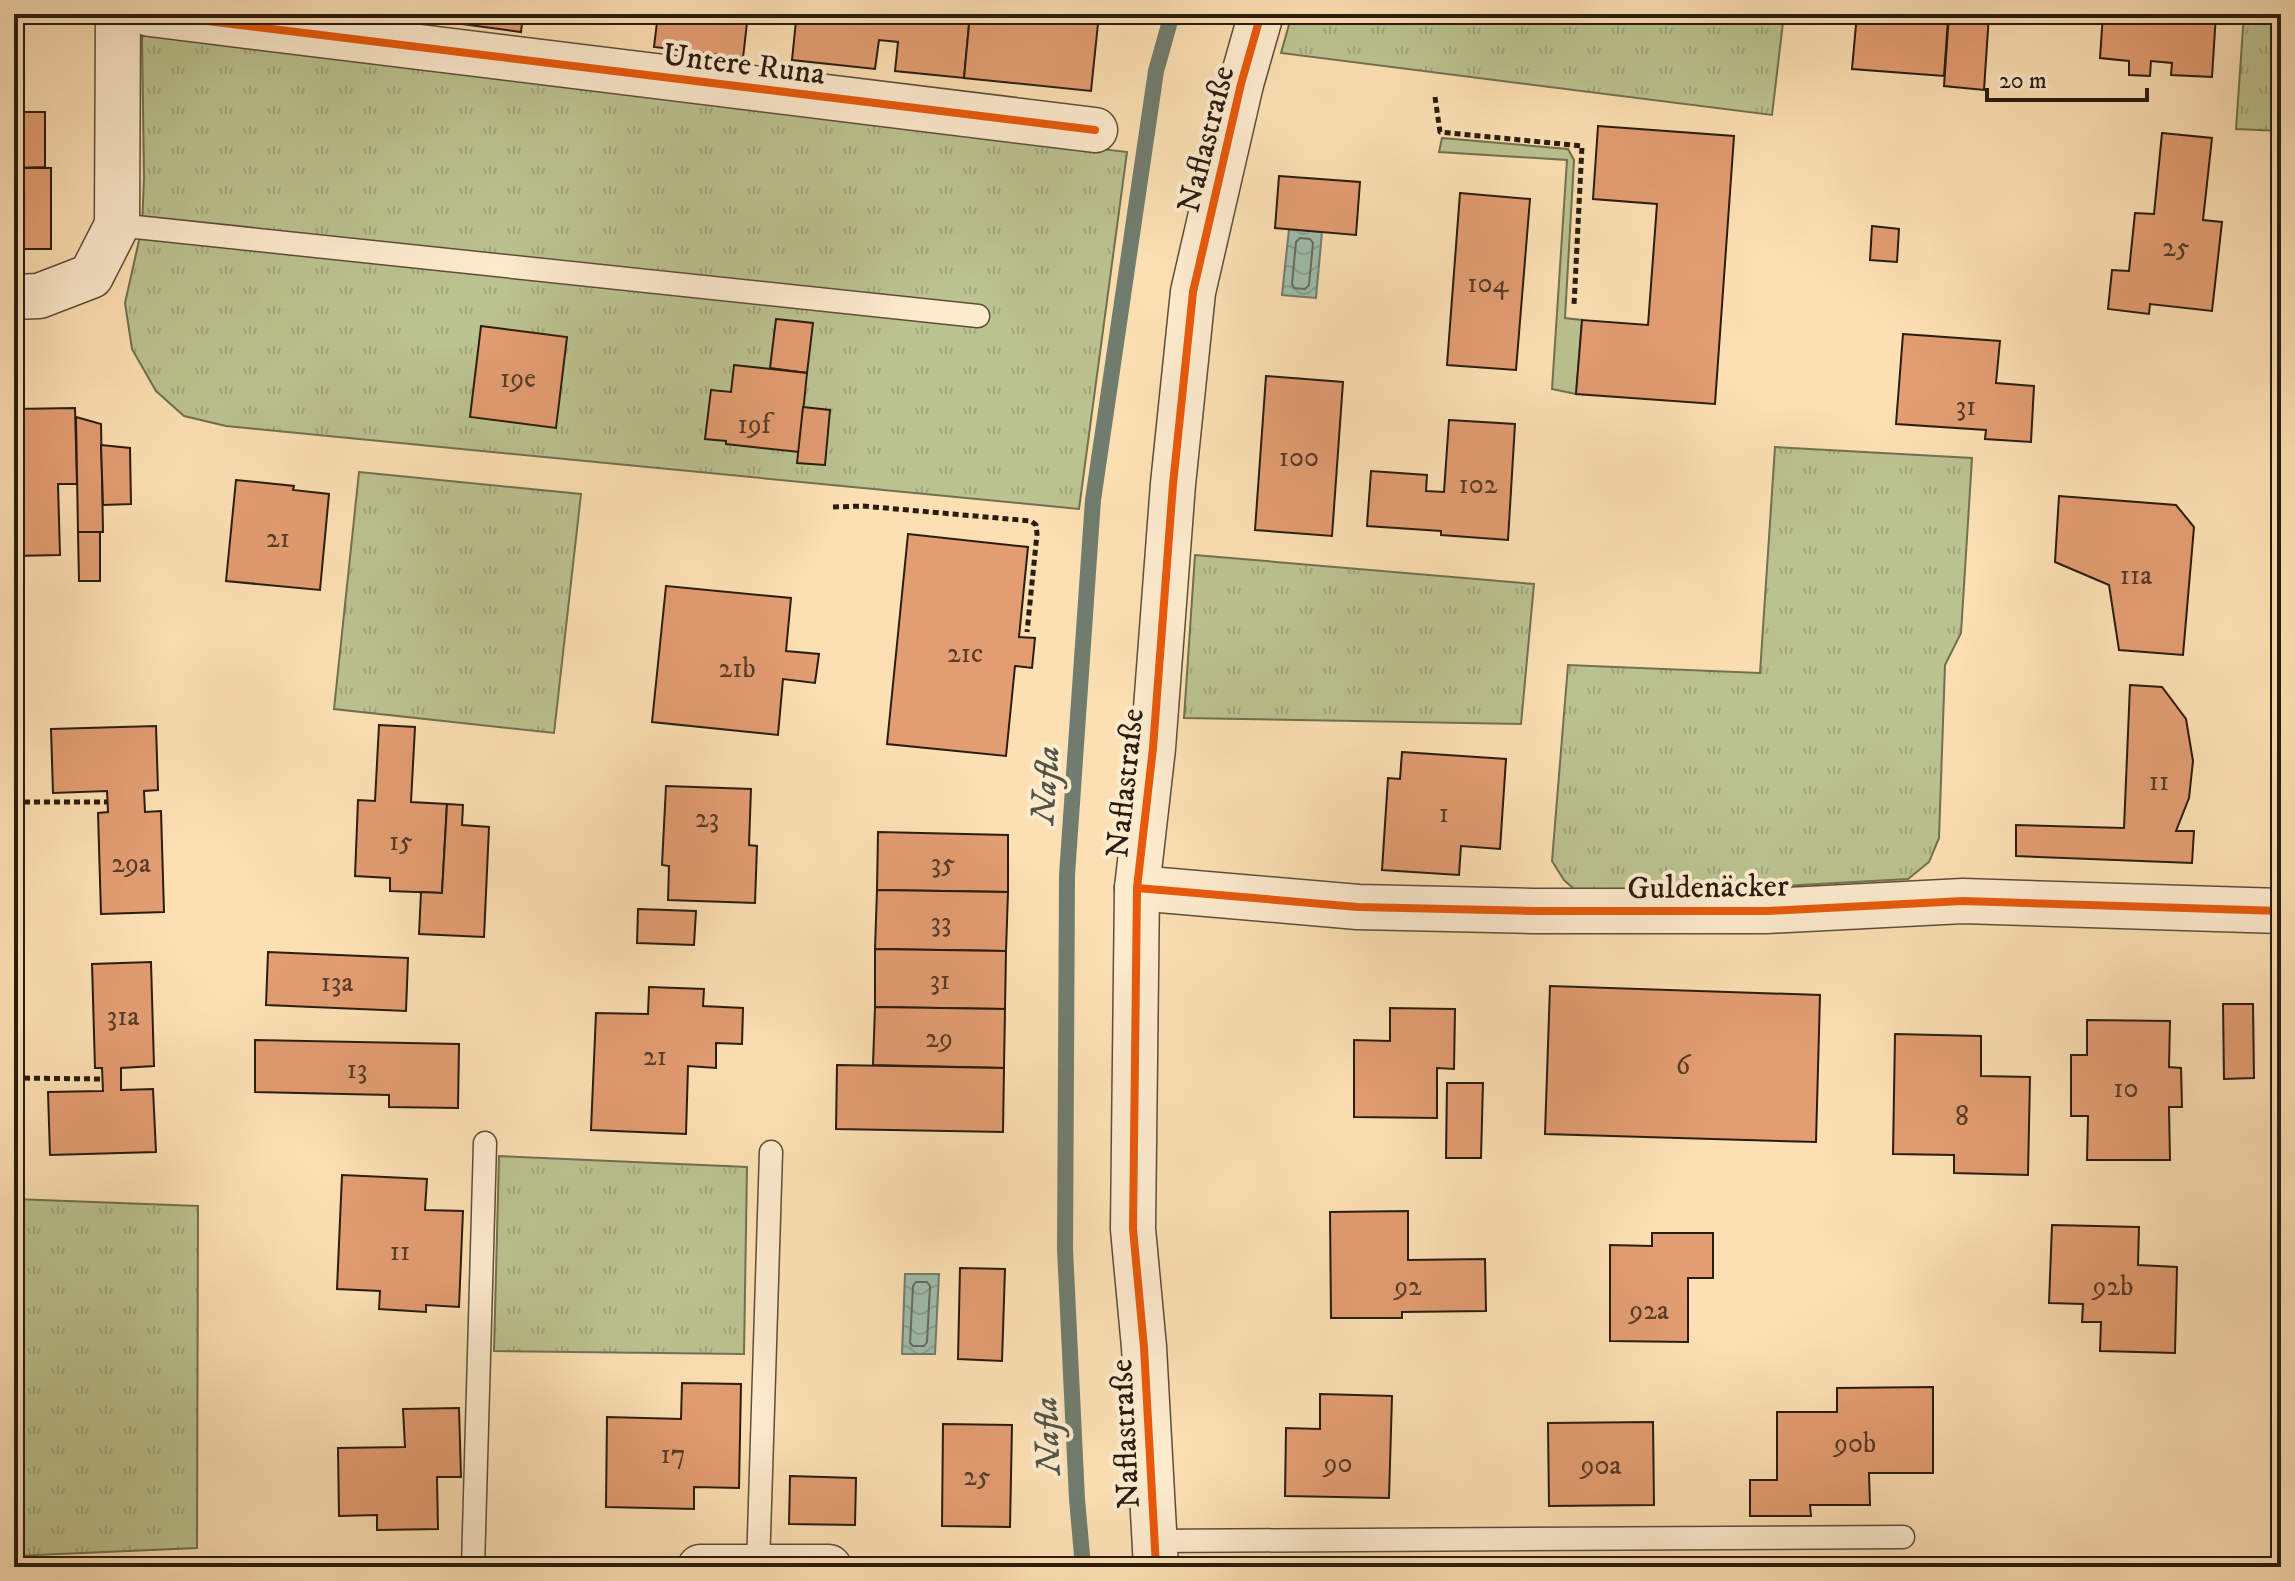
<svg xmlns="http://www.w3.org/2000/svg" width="2295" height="1581" viewBox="0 0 2295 1581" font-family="'IM FELL DW Pica',serif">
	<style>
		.grass { fill: url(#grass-tufts); stroke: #727050; stroke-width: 2 }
		.garden { fill: #bbc390; stroke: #727050; stroke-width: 2 }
		.water { fill: url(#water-waves); stroke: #707d6e; stroke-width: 2 }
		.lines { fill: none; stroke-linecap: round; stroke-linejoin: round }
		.shore { stroke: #646c5e; stroke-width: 2 }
		.stream { stroke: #707d6e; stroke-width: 16 }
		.building { fill: #e39d72; stroke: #2a1c10; stroke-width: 2 }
		.lane-casing { stroke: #5e4d39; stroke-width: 25 }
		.street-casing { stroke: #5e4d39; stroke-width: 47 }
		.path { stroke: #2a1c10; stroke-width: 5; stroke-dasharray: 6 4; stroke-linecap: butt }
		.lane { stroke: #fdebce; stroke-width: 22 }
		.street { stroke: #fdebce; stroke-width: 44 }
		.cycleway-casing { stroke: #fdebce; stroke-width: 13 }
		.cycleway { stroke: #e8590c; stroke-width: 8 }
		.labels { text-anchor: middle; stroke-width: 8; stroke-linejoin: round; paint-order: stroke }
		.number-label { font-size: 28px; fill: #583c28 }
		.street-label { font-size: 32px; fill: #2a1c10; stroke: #fdebce }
		.water-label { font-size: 34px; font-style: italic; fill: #535447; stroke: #fdebce }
	</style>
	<defs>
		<pattern id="grass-tufts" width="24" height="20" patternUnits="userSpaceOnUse" patternTransform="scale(2)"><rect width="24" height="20" fill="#bbc390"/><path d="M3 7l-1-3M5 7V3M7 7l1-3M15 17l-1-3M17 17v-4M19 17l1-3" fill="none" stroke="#a1a77b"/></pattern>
		<pattern id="water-waves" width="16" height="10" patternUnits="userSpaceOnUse" patternTransform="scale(2)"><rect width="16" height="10" fill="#9fbdad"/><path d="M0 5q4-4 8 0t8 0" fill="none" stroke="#89a294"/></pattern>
	</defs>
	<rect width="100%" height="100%" fill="#fce0b3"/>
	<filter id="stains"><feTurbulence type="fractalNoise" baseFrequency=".0025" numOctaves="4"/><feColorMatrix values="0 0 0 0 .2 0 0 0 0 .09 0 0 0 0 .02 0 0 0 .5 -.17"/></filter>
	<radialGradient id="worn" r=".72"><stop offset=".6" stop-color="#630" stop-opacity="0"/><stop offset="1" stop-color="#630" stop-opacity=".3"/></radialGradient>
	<!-- grass -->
	<g class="grass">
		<path d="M1292 14H1784L1772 115 1281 53Z"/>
		<path d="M2244 14H2281V131L2236 129Z"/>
		<path d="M151 34 1127 152 1079 509 226 426 184 416 156 391 132 349 125 303 142 227 144 178 142 37Z"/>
		<path d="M1775 447 1972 458 1961 633 1945 665 1939 838 1929 862 1908 879 1583 897 1564 880 1552 861 1568 665 1760 673Z"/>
		<path d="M359 472 581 494 554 733 334 709Z"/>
		<path d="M1195 555 1534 584 1521 724 1184 718Z"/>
		<path d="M499 1156 747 1167 744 1354 494 1351Z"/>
		<path d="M14 1199 198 1206 197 1548 14 1556Z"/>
	</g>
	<!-- garden -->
	<path class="garden" d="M1442 138 1568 149 1574 160 1565 318 1582 320 1576 394 1552 389 1567 160 1439 152Z"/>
	<!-- water -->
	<g class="water">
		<path d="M1289 229 1322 232 1316 298 1282 295Z"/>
		<path d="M905 1274H939L935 1354H902Z"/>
	</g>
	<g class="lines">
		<!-- shore -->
		<g class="shore">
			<path d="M1300 238 1310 239 1313 243 1309 285 1305 289 1294 288 1292 284 1296 242Z"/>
			<path d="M916 1282H927L930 1286 927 1342 924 1346H913L910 1343 913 1286Z"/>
		</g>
		<!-- stream -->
		<path class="stream" d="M1083 1567 1077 1499 1065 1249 1067 875 1093 500 1156 71 1172 14"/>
	</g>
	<!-- building -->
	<g class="building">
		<path d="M432 14H523L521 32 432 20Z"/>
		<path d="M658 14H748L743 58 654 47Z"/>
		<path d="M804 14H970L964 78 895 71 898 42 879 40 875 69 792 60 796 21H803Z"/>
		<path d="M970 14H1099L1091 91 964 78Z"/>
		<path d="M1857 14 1948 20 1944 76 1852 69Z"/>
		<path d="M1879 14H1949L1948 20Z"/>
		<path d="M1949 14H1989L1984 90 1944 86Z"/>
		<path d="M2103 14H2216L2212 77 2171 75 2172 63 2151 61 2150 76 2129 75V61L2100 58Z"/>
		<path d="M14 112H45V167L14 168Z"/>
		<path d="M1598 126 1734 136 1715 404 1576 394 1582 320 1648 325 1657 204 1593 199Z"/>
		<path d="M2162 133 2212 138 2203 220 2222 222 2212 311 2150 304 2149 314 2108 309 2112 270 2129 271 2135 213 2154 214Z"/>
		<rect x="14" y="168" width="37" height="81"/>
		<path d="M1279 176 1360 182 1356 235 1275 228Z"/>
		<path d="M1460 193 1530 199 1516 370 1447 365Z"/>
		<path d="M1872 226 1899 229 1897 262 1870 260Z"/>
		<path d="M776 319 813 323 807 373 770 368Z"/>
		<path d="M481 326 567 337 556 428 470 417Z"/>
		<path d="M1903 334 2000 341 1996 383 2034 386 2031 442 1985 439 1986 430 1896 424Z"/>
		<path d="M734 365 807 373 799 452 726 444V441L705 439 711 390 731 392Z"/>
		<path d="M1266 376 1343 382 1332 536 1255 530Z"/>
		<path d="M803 407 830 410 825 465 797 463Z"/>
		<path d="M75 408 77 484H58L60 555 14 556V409Z"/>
		<path d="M76 417 101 424 103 532H78Z"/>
		<path d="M1449 420 1515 424 1508 540 1441 535V531L1367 526 1371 471 1427 475 1426 491 1444 492Z"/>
		<path d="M101 445 130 448 131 504 103 505Z"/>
		<path d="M236 480 294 486 293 490 329 494 320 590 226 581Z"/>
		<path d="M2059 496 2176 505 2194 527 2183 655 2119 650 2109 585 2055 562Z"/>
		<path d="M78 532H100V581H79Z"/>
		<path d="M908 534 1028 547 1019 637 1035 638 1032 668 1015 666 1006 756 887 744Z"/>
		<path d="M666 586 791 598 786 651 819 654 815 683 783 679 778 735 652 722Z"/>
		<path d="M2130 685 2162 687 2186 719 2193 761 2189 798 2176 831H2194L2192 863 2016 856V825L2124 828Z"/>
		<path d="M379 725 415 727 411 802 447 804 442 893 390 891V878L355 876 358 800 375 801Z"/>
		<path d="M156 726 158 790 144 791 145 812 161 811 164 912 101 914 98 813 108 812 107 791 53 793 51 729Z"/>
		<path d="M1402 752 1506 759 1500 849 1461 846 1459 875 1382 870 1388 778 1400 779Z"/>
		<path d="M666 786 751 789 749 845 757 846 755 903 668 900 669 866 662 865Z"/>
		<path d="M447 804 463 805 462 825 489 827 484 937 419 934 421 892 442 893Z"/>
		<path d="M878 832 1008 835V892L877 890Z"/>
		<path d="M877 890 1008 892 1006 951 875 949Z"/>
		<path d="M638 909 696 911 694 945 637 943Z"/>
		<path d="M875 949 1006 951 1005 1009 875 1007Z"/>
		<path d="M268 952 408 958 406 1011 266 1005Z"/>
		<path d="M151 962 154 1066 121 1068V1090L153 1089 156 1152 50 1155 48 1092 103 1091 102 1068H95L92 964Z"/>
		<path d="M1550 986 1820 995 1816 1142 1545 1134Z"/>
		<path d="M649 987 704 989 703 1006 743 1008 742 1044 716 1043V1068L688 1066 686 1134 591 1130 596 1013 648 1014Z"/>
		<path d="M2223 1004H2253L2254 1078 2224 1079Z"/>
		<path d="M875 1007 1005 1009 1004 1068 873 1065Z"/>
		<path d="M1390 1008 1455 1009 1454 1069 1437 1068V1118L1354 1117V1040L1390 1041Z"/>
		<path d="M2087 1020 2170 1021 2169 1067 2181 1068 2182 1107H2169L2170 1160H2087L2088 1116H2071V1055H2087Z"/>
		<path d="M1895 1034 1981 1036V1076L2030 1077 2028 1175 1954 1173V1155L1893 1154Z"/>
		<path d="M255 1040 459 1044 458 1108 389 1107V1095L255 1092Z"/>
		<path d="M837 1065 1004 1068 1003 1132 836 1129Z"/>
		<path d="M1447 1083H1483L1481 1158H1446Z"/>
		<path d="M342 1175 427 1179 425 1210 463 1211 459 1307 426 1305V1312L379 1309 380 1291 337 1289Z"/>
		<path d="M1408 1211V1260L1485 1259 1486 1311 1402 1312V1318H1331L1330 1212Z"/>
		<path d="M2052 1225 2139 1227 2138 1265 2177 1267 2175 1353 2100 1351 2101 1322H2082L2083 1304 2049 1303Z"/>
		<path d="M1652 1233H1713V1278H1688V1342L1610 1341V1245L1652 1246Z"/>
		<path d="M960 1268 1005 1269 1002 1361 958 1359Z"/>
		<path d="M682 1383 741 1384 739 1488 694 1487V1509L606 1507 607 1417 681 1419Z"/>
		<path d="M1933 1387V1473H1869L1870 1505H1810L1811 1516H1750V1480H1777V1412H1837V1388Z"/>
		<path d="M1320 1394 1392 1396 1389 1498 1285 1496 1286 1428 1320 1429Z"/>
		<path d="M459 1408 461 1477H437L438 1529 377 1530V1515L339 1516 338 1448 405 1447 403 1409Z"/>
		<path d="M1653 1422 1654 1505 1549 1506 1548 1423Z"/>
		<path d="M943 1424 1012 1425 1010 1527 942 1526Z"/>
		<path d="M790 1476 856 1478 855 1525 789 1524Z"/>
	</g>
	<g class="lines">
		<defs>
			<g id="lane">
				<path d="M117 225 978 316"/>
				<path d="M1154 1541 1903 1537"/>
				<path d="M473 1567 485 1143"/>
				<path d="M758 1567 771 1152"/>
			</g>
			<g id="street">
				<path d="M150 14 1095 130"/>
				<path d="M14 297 39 296 91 276 117 225 118 14"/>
				<path d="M1137 888 1358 907 1532 911H1767L1963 901 2281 911"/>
				<path d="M700 1567H829"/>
				<path d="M1156 1567 1144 1347 1133 1229 1137 888 1153 748 1173 484 1193 292 1241 84 1261 14"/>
			</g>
		</defs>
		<!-- lane casing -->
		<use href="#lane" class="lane-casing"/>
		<!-- street casing -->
		<use href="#street" class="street-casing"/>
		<!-- path -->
		<g class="path">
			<path d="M1435 97 1440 132 1582 146 1574 305"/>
			<path d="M833 507 863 506 1031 521 1036 525 1037 534 1027 632"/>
			<path d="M14 802H107"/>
			<path d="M14 1078 102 1079"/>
		</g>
		<!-- lane -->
		<use href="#lane" class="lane"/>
		<!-- street -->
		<use href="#street" class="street"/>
		<defs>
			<g id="cycleway">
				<path d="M150 14 1095 130"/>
				<path d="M1137 888 1358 907 1532 911H1767L1963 901 2281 911"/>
				<path d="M1156 1567 1144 1347 1133 1229 1137 888 1153 748 1173 484 1193 292 1241 84 1261 14"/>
			</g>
		</defs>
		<!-- cycleway casing -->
		<use href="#cycleway" class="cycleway-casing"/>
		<!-- cycleway -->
		<use href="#cycleway" class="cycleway"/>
	</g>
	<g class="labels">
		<!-- number labels -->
		<g class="number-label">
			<text x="2176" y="256">25</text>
			<text x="1488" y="292">104</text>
			<text x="518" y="387">19e</text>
			<text x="1966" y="415">31</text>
			<text x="754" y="433">19f</text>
			<text x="1299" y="466">100</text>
			<text x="1478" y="493">102</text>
			<text x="278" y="547">21</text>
			<text x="2136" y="584">11a</text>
			<text x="965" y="662">21c</text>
			<text x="737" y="677">21b</text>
			<text x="2159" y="790">11</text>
			<text x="1444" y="822">1</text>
			<text x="707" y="827">23</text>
			<text x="401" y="850">15</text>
			<text x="131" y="872">29a</text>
			<text x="943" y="872">35</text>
			<text x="941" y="931">33</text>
			<text x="940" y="989">31</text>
			<text x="337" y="991">13a</text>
			<text x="123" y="1025">31a</text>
			<text x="939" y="1047">29</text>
			<text x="655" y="1065">21</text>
			<text x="1683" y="1074">6</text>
			<text x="357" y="1078">13</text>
			<text x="2126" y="1097">10</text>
			<text x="1962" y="1125">8</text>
			<text x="400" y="1260">11</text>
			<text x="1408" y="1295">92</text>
			<text x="2113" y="1295">92b</text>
			<text x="1649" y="1319">92a</text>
			<text x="1855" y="1452">90b</text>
			<text x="673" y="1463">17</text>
			<text x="1338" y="1472">90</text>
			<text x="1601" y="1474">90a</text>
			<text x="977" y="1485">25</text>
		</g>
		<!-- street labels -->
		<g class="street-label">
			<text transform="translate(744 63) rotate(7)" y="11">Untere Runa</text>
			<text transform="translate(1205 139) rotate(-76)" y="11">Naflastraße</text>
			<text transform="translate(1124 783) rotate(-84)" y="11">Naflastraße</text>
			<text transform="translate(1708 886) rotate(-1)" y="11">Guldenäcker</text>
			<text transform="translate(1124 1434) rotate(-93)" y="11">Naflastraße</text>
		</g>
		<!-- water labels -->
		<g class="water-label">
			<text transform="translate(1044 785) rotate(-86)" y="12">Nafla</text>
			<text transform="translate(1046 1436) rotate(-93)" y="12">Nafla</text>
		</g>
	</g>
	<!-- margin -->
	<rect width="2295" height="1581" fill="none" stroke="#fce0b3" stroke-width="48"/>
	<rect x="16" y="16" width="2263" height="1549" fill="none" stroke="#2a1c10" stroke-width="4"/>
	<rect x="24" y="24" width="2247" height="1533" fill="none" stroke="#2a1c10" stroke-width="2"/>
	<!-- scale -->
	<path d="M1987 88v12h160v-12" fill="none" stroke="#2a1c10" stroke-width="4"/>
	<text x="1999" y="88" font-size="24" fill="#2a1c10" stroke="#fdebce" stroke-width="6" paint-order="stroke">20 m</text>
	<rect width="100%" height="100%" filter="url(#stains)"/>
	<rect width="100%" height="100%" fill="url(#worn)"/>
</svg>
